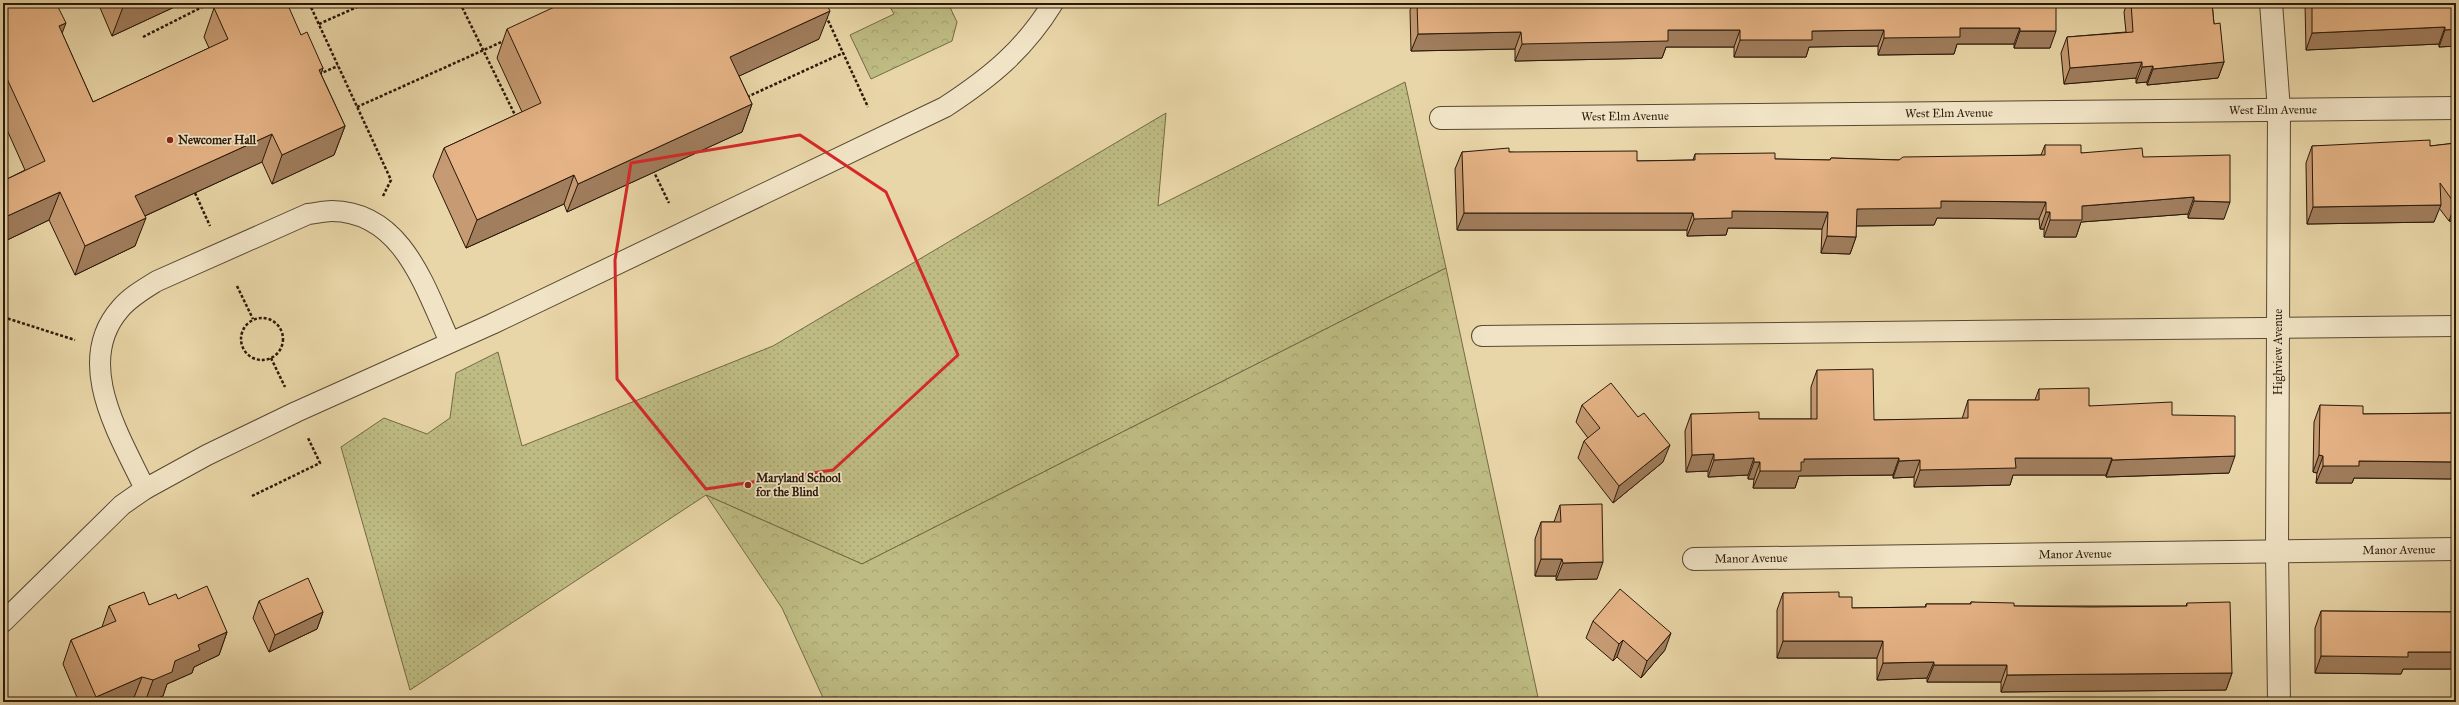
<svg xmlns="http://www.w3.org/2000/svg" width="2459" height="705" viewBox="0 0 2459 705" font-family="'IM FELL Great Primer',serif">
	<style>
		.grass { fill: url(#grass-dots); stroke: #736a46 }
		.forest { fill: url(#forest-crowns); stroke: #736a46 }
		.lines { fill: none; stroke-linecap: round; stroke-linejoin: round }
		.service-casing { stroke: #584830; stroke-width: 22 }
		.minor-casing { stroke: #584830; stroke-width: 24 }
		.path { stroke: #281808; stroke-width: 2.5; stroke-dasharray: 3 2; stroke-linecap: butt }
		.service { stroke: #f1e4c6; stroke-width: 20 }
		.minor { stroke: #f1e4c6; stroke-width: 22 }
		.wall { fill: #c69b73; stroke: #281808 }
		.shaded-wall { fill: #a17e5e; stroke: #281808 }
		.building { fill: #e6b486; stroke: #281808 }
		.marked { fill: none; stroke: #d62828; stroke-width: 3; stroke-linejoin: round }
		.poi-dot { fill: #8f2418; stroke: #f1e4c6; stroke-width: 1.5 }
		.labels { text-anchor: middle; stroke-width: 3.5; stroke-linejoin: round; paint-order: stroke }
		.street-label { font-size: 12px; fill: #281808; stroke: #f1e4c6 }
		.poi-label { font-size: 12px; font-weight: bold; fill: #281808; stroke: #f1e4c6; text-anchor: start }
	</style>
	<defs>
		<pattern id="grass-dots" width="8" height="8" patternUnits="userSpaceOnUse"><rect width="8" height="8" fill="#bebc83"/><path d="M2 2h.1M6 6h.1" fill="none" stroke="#a3a170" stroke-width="1.8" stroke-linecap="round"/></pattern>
		<pattern id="forest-crowns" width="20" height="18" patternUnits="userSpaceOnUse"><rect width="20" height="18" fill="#bebc83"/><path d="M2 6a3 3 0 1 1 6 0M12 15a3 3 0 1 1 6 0" fill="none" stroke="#a3a170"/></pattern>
	</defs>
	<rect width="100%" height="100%" fill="#e9d6a8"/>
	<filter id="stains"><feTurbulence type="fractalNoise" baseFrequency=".005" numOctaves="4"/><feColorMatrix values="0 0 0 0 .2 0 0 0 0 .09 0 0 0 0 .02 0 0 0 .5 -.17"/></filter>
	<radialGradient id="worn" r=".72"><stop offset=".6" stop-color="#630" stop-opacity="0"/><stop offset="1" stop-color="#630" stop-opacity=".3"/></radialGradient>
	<!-- grass -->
	<path class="grass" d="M1405 82 1446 268 862 564 706 495 410 690 341 447 384 418 427 434 450 418 456 373 498 352 522 446 773 346 1166 113 1158 206Z"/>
	<!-- forest -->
	<g class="forest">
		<path d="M888 3H948L957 22 952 41 871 79 850 35 894 14Z"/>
		<path d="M1446 268 1539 702H825L782 608 706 495 862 564Z"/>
	</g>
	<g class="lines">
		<defs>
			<g id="service">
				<path d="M1482 336 2456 326"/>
				<path d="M145 489C120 436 73 363 120 309 130 297 144 289 157 281L308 214C316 213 325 211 332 211 403 212 425 288 450 342"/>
				<path d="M3 622 122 505 145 489 207 455 296 412 492 324 945 107C991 77 1024 50 1053 3"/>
			</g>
			<g id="minor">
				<path d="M2271 3 2279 110 2277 551 2279 702"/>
				<path id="s1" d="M1441 118 2456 108"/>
				<path id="s2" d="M1694 559 2456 549"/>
			</g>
		</defs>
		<!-- service casing -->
		<use href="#service" class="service-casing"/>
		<!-- minor casing -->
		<use href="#minor" class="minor-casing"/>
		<!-- path -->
		<g class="path">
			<path d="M309 3 391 180 383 196"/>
			<path d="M460 3 516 117"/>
			<path d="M826 16 868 107"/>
			<path d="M319 24 366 3"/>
			<path d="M143 37 210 3"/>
			<path d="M319 74 338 66"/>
			<path d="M747 97 843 53"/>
			<path d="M357 107 506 40"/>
			<path d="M653 170 669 203"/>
			<path d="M195 193 210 226"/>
			<path d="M237 286 253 319"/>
			<path d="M3 317 75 340"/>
			<circle cx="262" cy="339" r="21"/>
			<path d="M271 358 285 387"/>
			<path d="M252 496 320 463 308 438"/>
		</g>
		<!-- service -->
		<use href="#service" class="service"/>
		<!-- minor -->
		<use href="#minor" class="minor"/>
	</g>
	<!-- wall -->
	<g class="wall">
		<path d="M3 3 62 33 93 102 209 48 204 37 214 8 301 35 323 68 321 74 345 126 334 155 272 184 262 162 145 216 135 246 75 275 49 220 3 242V181L25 170 3 121Z"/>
		<path d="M98 3H183L112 36Z"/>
		<path d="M1413 3H2056L2050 48H2014V44H1957L1954 54 1878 55V46L1809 47 1806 57H1734V47H1666L1662 58 1515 61V49L1411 51 1410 10Z"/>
		<path d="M2127 3H2212L2214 24 2224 62 2218 78 2147 85V82L2136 83V78L2064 84 2061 53 2067 37 2126 32 2124 12Z"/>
		<path d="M2305 3H2456V46L2439 47V44L2306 50Z"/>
		<path d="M507 29 819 39 739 76 752 104 742 132 567 212 564 204 466 248 433 176 444 148 522 112 497 58Z"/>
		<path d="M2456 143V221H2449L2439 208 2434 222 2307 224 2306 163 2312 146H2430Z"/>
		<path d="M2045 145 2081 153 2143 157 2224 219 2188 218V214L2081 222 2076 237H2044V229H2040L2039 219 1937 218 1934 225 1856 226V237L1850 254 1821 253 1822 229 1728 228 1726 235 1687 236V230H1457L1455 169 1462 152H1509L1637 161 1693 160 1695 154 1775 159 1830 160 1831 158 1899 160 2041 155Z"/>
		<path d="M1817 370 1874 420 1962 419 1968 400H2035L2039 389 2089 406 2172 415 2229 473 2106 477V475H2013L2010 485 1914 487V477L1893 478V475L1799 476 1795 488H1753L1754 479H1748V475L1708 477V471L1686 472 1685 431 1691 414 1759 419H1811V387Z"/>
		<path d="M2456 402V479L2354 478 2352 483H2316L2317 473 2313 472 2314 422 2320 405 2363 414 2454 413V408Z"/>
		<path d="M1582 405 1638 417 1663 462 1613 503 1578 458 1584 441 1588 438 1576 422Z"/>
		<path d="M1560 505 1597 579 1556 580V576H1535V539L1541 522H1554Z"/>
		<path d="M1783 593 1839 597 1852 608 1925 607 1926 604H1970L1971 602 2014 606H2186L2187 603 2232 673 2226 690 2001 692V682H1927V678L1877 680V658H1777V610Z"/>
		<path d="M178 599 227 632 219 655 194 667 192 673 167 684 163 696 149 702H139L133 700 129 702H79L63 664 71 640 102 627 109 606 149 605Z"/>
		<path d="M259 601 323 612 317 629 269 652 253 618Z"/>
		<path d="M2321 611 2456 612V690H2455V669H2403L2401 674 2315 673V628Z"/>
		<path d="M1593 621 1665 650 1641 678 1617 657 1613 661 1586 638Z"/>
	</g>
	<!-- shaded-wall -->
	<g class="shaded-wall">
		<path d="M132 3H183L112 36 123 7Z"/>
		<path d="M830 11 819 39 720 85 730 57Z"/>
		<path d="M66 23 55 52 59 26Z"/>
		<path d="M2445 27 2439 44 2306 50 2312 33Z"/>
		<path d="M1960 28H2020L2014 44H1957L1954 54 1878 55 1884 38Z"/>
		<path d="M2456 29V46L2439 47 2445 30Z"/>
		<path d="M1668 30H1740L1734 47H1666L1662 58 1515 61 1522 44Z"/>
		<path d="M1884 30 1878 46 1809 47 1806 57H1734L1740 40 1812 31Z"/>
		<path d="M2020 31H2056L2050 48H2014Z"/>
		<path d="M1521 32 1515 49 1411 51 1418 34Z"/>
		<path d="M2142 62 2136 78 2064 84 2070 68Z"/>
		<path d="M2224 62 2218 78 2147 85 2153 69Z"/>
		<path d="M2153 66 2147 82 2136 83 2142 67Z"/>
		<path d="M323 68 313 96 319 70Z"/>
		<path d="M752 104 742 132 567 212 578 184Z"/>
		<path d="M345 126 334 155 272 184 282 155Z"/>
		<path d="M272 134 262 162 125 225 135 196Z"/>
		<path d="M574 175 564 204 466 248 477 220Z"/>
		<path d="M60 192 49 220 3 242V218Z"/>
		<path d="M2194 197 2188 214 2081 222 2076 237H2044L2050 220 2082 206Z"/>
		<path d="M1941 201 2046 202 2039 219 1937 218 1934 225 1851 226 1857 209Z"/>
		<path d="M2194 201 2230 202 2224 219 2188 218Z"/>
		<path d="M2455 204H2456V221H2449Z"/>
		<path d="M2441 205 2434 222 2307 224 2313 207Z"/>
		<path d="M1732 211 1828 212 1822 229 1728 228 1726 235 1687 236 1694 219Z"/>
		<path d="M2046 212H2050L2044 229H2040Z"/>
		<path d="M1464 213H1693L1687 230H1457Z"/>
		<path d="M146 218 135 246 75 275 85 246Z"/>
		<path d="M1827 236 1856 237 1850 254 1821 253Z"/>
		<path d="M1670 445 1663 462 1613 503 1619 486Z"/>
		<path d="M1714 454 1708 471 1686 472 1692 455Z"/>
		<path d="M2319 455 2323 456 2317 473 2313 472Z"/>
		<path d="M2235 456 2229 473 2106 477 2112 460Z"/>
		<path d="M1754 458 1748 475 1708 477 1714 460Z"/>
		<path d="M1899 458 1893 475 1799 476 1795 488H1753L1760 471 1801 462 1804 459Z"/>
		<path d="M2015 458H2112L2106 475H2013L2010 485 1914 487 1920 470Z"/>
		<path d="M1920 460 1914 477 1893 478 1899 461Z"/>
		<path d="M2359 461 2456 462V479L2354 478 2352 483H2316L2323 466Z"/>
		<path d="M1754 462H1760L1754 479H1748Z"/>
		<path d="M1541 559H1562L1556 576H1535Z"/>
		<path d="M1603 562 1597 579 1556 580 1563 563Z"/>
		<path d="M323 612 317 629 269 652 275 635Z"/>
		<path d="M227 632 219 655 194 667 192 673 167 684 163 696 149 702H145L153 680 175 661 198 645Z"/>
		<path d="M1671 633 1665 650 1641 678 1647 661Z"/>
		<path d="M1623 640 1617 657 1613 661 1619 644Z"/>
		<path d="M1783 641H1883L1877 658H1777Z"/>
		<path d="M2408 652H2456V666L2455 669H2403L2401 674 2315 673 2321 656Z"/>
		<path d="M1934 662 1927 678 1877 680 1883 663Z"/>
		<path d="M1934 665H2007L2001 682H1927Z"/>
		<path d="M2232 673 2226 690 2001 692 2007 675Z"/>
		<path d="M142 677 133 700 129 702H94L96 697Z"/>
	</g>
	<!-- building -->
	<g class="building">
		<path d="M3 3H56L66 23 59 26 93 102 228 39 214 8 225 3H287L301 35 307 32 323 68 319 70 345 126 282 155 272 134 135 196 146 218 85 246 60 192 3 218V181L45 161 3 70Z"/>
		<path d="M121 3H132L123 7Z"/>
		<path d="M563 3H826L830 11 730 57 752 104 578 184 574 175 477 220 444 148 541 103 507 29Z"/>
		<path d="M1417 3H2056V31H2020V28H1960V37L1884 38V30L1812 31V40H1740V30H1668V41L1522 44 1521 32 1418 34Z"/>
		<path d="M2131 3H2212L2214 24 2220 23 2224 62 2153 69V66L2142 67V62L2070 68 2067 37 2133 32Z"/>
		<path d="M2312 3H2456V29L2445 30V27L2312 33Z"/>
		<path d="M2430 140V146L2456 143V204H2455L2440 183 2441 205 2313 207 2312 146Z"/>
		<path d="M2045 145H2081V153L2142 148 2143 157 2230 155V202L2194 201V197L2082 206V220H2050V212H2046V202L1941 201V208L1857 209 1856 237 1827 236 1828 212 1732 211V218L1694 219 1693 213H1464L1462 152 1509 148V152L1637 151V161L1695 160V154L1775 153V159L1830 160 1831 158 1899 160 1903 157 2045 155Z"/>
		<path d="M1873 369 1874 420 1968 418V400H2039V389L2089 388V406L2172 402V415L2235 416V456L2112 460V458H2015L2016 468 1920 470V460L1899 461V458L1804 459V462H1801V471H1760V462H1754V458L1714 460V454L1692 455 1691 414 1759 412V419H1817V370Z"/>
		<path d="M1611 383 1638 417 1644 413 1670 445 1619 486 1584 441 1600 428 1582 405Z"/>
		<path d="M2320 405 2363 406V414L2456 413V462L2359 461V466H2323V456L2319 455Z"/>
		<path d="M1602 504 1603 562 1563 563 1562 559H1541V522H1561L1560 505Z"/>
		<path d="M308 578 323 612 275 635 259 601Z"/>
		<path d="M207 586 227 632 198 645 200 650 175 661 172 672 153 680 142 677 96 697 71 640 116 621 109 606 144 592 149 605 176 594 178 599Z"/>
		<path d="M1620 589 1671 633 1647 661 1623 640 1619 644 1593 621Z"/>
		<path d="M1839 592V597H1852V608L1926 607V604H1971V602L2014 603V606L2091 607 2187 606V603L2230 602 2232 673 2007 675V665H1934V662L1883 663V641H1783V593Z"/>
		<path d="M2321 611 2456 612V652H2408V657L2321 656Z"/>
	</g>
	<!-- marked area -->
	<path class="marked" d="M800 135 886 192 958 355 833 470 706 489 617 379 615 260 631 163Z"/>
	<!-- markers -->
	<g class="poi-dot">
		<circle cx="170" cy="140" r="4"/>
		<circle cx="748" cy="485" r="4"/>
	</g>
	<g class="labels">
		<!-- street labels -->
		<g class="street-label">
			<text dy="4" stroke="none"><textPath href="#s1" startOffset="832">West Elm Avenue</textPath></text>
			<text dy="4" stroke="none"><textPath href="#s1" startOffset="508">West Elm Avenue</textPath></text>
			<text dy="4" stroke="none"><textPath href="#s1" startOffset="184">West Elm Avenue</textPath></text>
			<text transform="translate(2278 352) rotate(-90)" y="4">Highview Avenue</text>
			<text dy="4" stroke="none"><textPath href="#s2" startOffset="705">Manor Avenue</textPath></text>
			<text dy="4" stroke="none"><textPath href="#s2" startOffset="381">Manor Avenue</textPath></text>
			<text dy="4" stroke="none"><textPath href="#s2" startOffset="57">Manor Avenue</textPath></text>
		</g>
		<!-- poi labels -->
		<g class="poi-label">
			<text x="178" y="144">Newcomer Hall</text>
			<text x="756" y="482">Maryland School<tspan x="756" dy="14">for the Blind</tspan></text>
		</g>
	</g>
	<!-- margin -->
	<rect width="2459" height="705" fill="none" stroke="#e9d6a8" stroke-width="16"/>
	<rect x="4" y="4" width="2451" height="697" fill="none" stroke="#281808" stroke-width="2"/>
	<rect x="8" y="8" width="2443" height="689" fill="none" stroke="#281808"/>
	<rect width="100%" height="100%" filter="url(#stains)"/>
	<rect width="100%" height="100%" fill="url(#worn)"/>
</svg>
